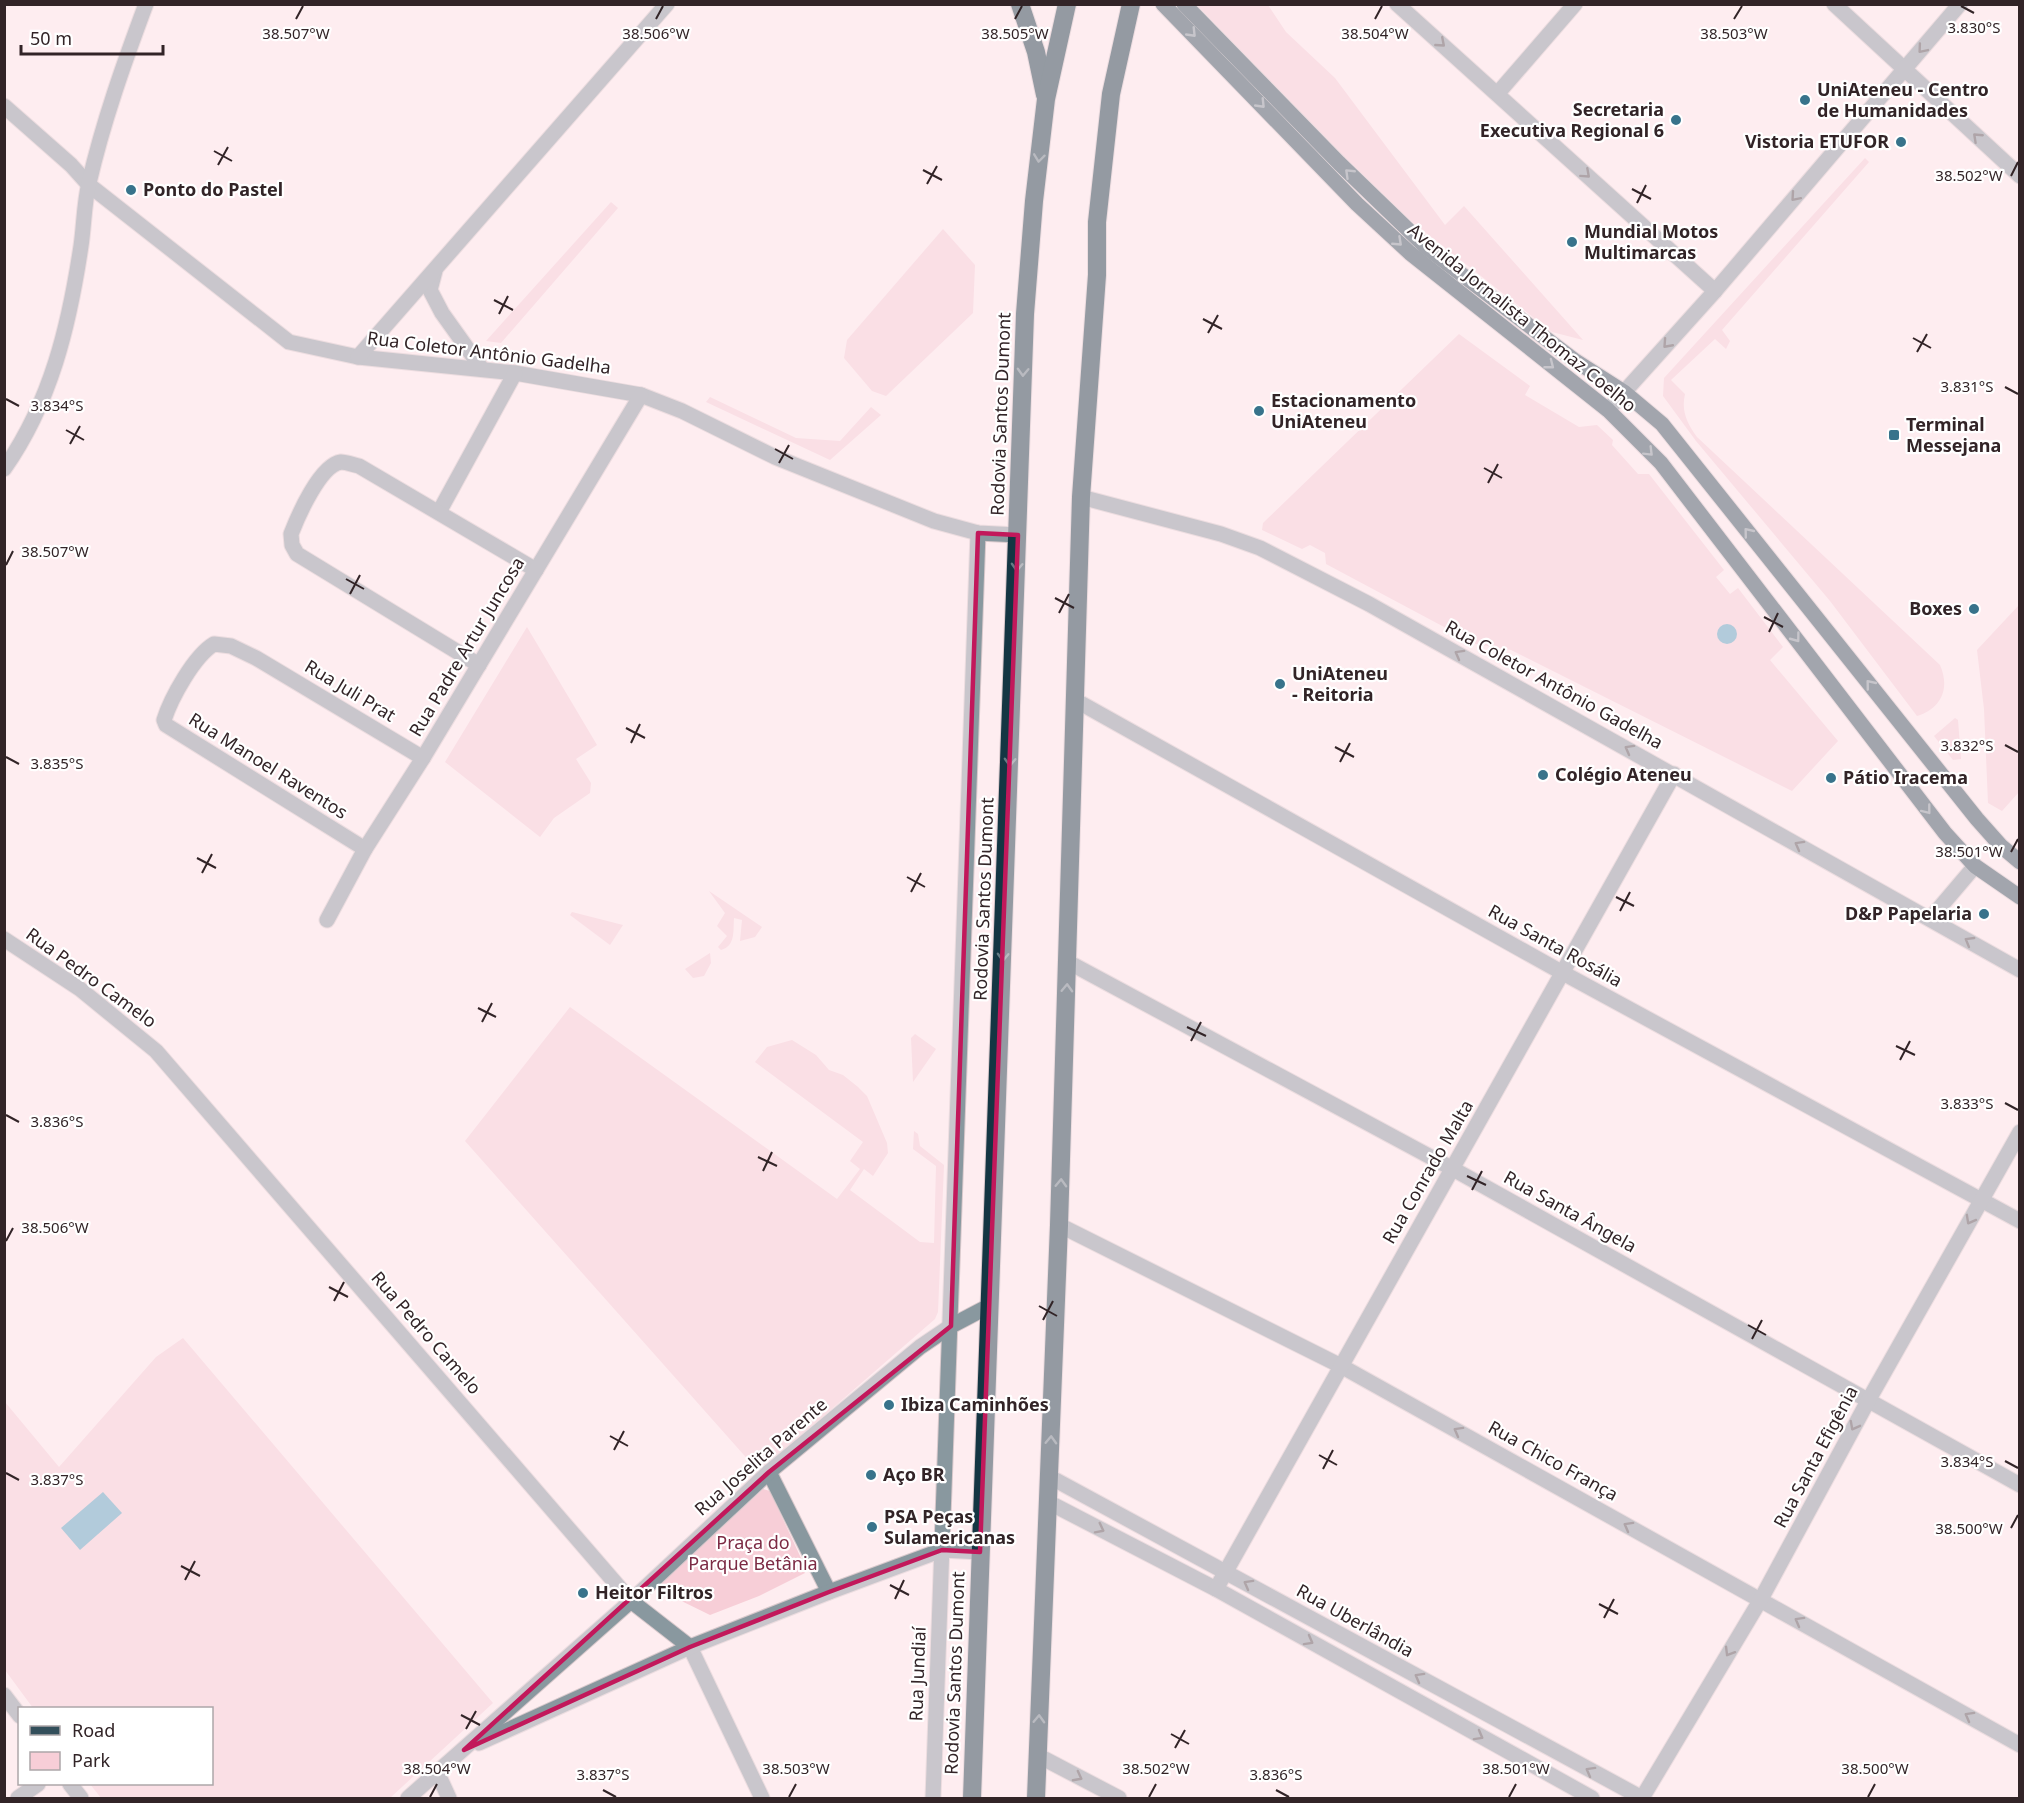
<svg xmlns="http://www.w3.org/2000/svg" width="2024" height="1803" viewBox="0 0 2024 1803" font-family="'Noto Sans',sans-serif">
	<style>
		.green { fill: #f7ced7 }
		.water { fill: #57a2c0 }
		.lines { fill: none; stroke-linecap: round; stroke-linejoin: round }
		.minor-casing { stroke: #d9c9cc; stroke-width: 17 }
		.major-casing { stroke: #d9c9cc; stroke-width: 17 }
		.highway-casing { stroke: #d9c9cc; stroke-width: 20 }
		.minor { stroke: #89989f; stroke-width: 15 }
		.major { stroke: #334f5b; stroke-width: 15 }
		.highway { stroke: #143643; stroke-width: 18 }
		.oneway { stroke: #85959d }
		.oneway2 { stroke: #504d51 }
		.oneway3 { stroke: #667c85 }
		.marked { fill: none; stroke: #c2185b; stroke-width: 4.5; stroke-linejoin: round }
		.ticks { fill: none; stroke: #322427; stroke-width: 2 }
		.poi-dot { fill: #38738b; stroke: #fff; stroke-width: 2 }
		.labels { text-anchor: middle; stroke-width: 4.5; stroke-linejoin: round; paint-order: stroke }
		.poi-label { font-size: 18px; font-weight: bold; fill: #322427; stroke: #fff; text-anchor: start }
		.street-label { font-size: 18px; fill: #322427; stroke: #fff }
		.park-label { font-size: 18px; fill: #7c2a44; stroke: #fff }
		.ticks-label { font-size: 15px; text-anchor: middle; fill: #322427; stroke: #fff; stroke-width: 4.5; stroke-linejoin: round; paint-order: stroke }
	</style>
	<rect width="100%" height="100%" fill="#feedf0"/>
	<!-- green -->
	<g class="green">
		<path d="M1197 5H1268L1286 32 1335 78 1445 225 1464 206 1583 340 1552 332 1406 217 1339 153Z"/>
		<path d="M1865 158 1869 162 1722 330 1730 341 1726 349 1715 339 1671 380 1685 394C1681 411 1687 423 1697 437L1940 665C1950 688 1942 708 1917 716L1830 601 1696 441 1663 396 1664 378Z"/>
		<path d="M611 202 618 208 501 343 486 341Z"/>
		<path d="M943 229 975 265 973 313 886 396 872 391 844 358 847 340Z"/>
		<path d="M1459 334 1530 386 1525 395 1579 427 1597 425 1613 440 1612 445 1638 474H1649L1724 570 1716 577 1730 594 1738 588 1783 647 1770 660 1838 741 1792 791 1511 650 1476 644 1326 564 1325 553 1310 545 1302 549 1262 530 1263 523Z"/>
		<path d="M710 397 796 438 840 441 871 407 881 415 830 460 706 402Z"/>
		<path d="M2019 605V792L2002 811 1988 803 1984 709 1977 650Z"/>
		<path d="M527 627 597 745 576 759 591 783 590 793 554 818 540 837 445 762Z"/>
		<path d="M1955 718 1958 720 1961 759 1953 760 1934 736Z"/>
		<path d="M709 891 762 927 755 937 740 941 742 920 734 918C733 930 736 946 721 950L718 947 727 936 717 926 725 913Z"/>
		<path d="M572 912 623 925 610 945 570 915Z"/>
		<path d="M710 953 711 963 704 976 693 978 685 969Z"/>
		<path d="M570 1007 837 1199 860 1169 850 1161 863 1142 755 1062 767 1047 792 1040 816 1055 829 1070 843 1075 858 1087 867 1096 887 1143 888 1153 873 1176 864 1169 850 1190 920 1242 934 1243 936 1166 913 1149 914 1131 918 1134 920 1146 944 1165 938 1312 935 1319 759 1472 465 1141Z"/>
		<path d="M915 1034 936 1049 913 1082 911 1038Z"/>
		<path d="M183 1338 493 1703 390 1798H101L90 1784H212V1708H33L5 1670V1402L59 1467 156 1357Z"/>
		<path d="M763 1489 770 1491 806 1569 805 1573 759 1596 710 1615 655 1588Z"/>
	</g>
	<!-- water -->
	<g class="water">
		<circle cx="1727" cy="634" r="10"/>
		<path d="M103 1492 122 1513 80 1550 61 1528Z"/>
	</g>
	<g class="lines">
		<defs>
			<g id="minor">
				<path d="M1397 4 1715 291"/>
				<path d="M1834 4 2020 176"/>
				<path d="M1498 93 1575 4"/>
				<path d="M4 106 71 165 89 185 289 342 358 357 515 373 641 395 682 411 775 457 934 521 978 533 1018 535"/>
				<path d="M435 271 430 290 442 313 482 369"/>
				<path d="M358 357 667 4"/>
				<path d="M1608 410 1715 291 1960 4"/>
				<path d="M4 469C51 402 69 326 81 246 84 226 84 203 89 183 103 122 124 63 146 4"/>
				<path d="M1081 497 1221 534 1260 548 1369 604 2020 970"/>
				<path d="M439 512 515 373"/>
				<path d="M479 665 297 554 292 545 291 534C298 516 320 465 341 462 346 462 354 465 359 466L536 570"/>
				<path d="M1075 700 1563 973 2020 1221"/>
				<path d="M365 849 166 725 164 720C171 698 194 656 214 644L231 646 256 658 423 758"/>
				<path d="M1930 919 1975 866"/>
				<path d="M327 920 365 849 423 758 641 395"/>
				<path d="M4 939 80 989 156 1051 631 1601 690 1647 762 1798"/>
				<path d="M1068 962 1453 1169 2020 1485"/>
				<path d="M1059 1225 1341 1366 2020 1745"/>
				<path d="M769 1472 829 1592"/>
				<path d="M1050 1477 1642 1798"/>
				<path d="M1048 1502 1216 1589 1592 1798"/>
				<path d="M1216 1589 1674 774"/>
				<path d="M4 1695 20 1716"/>
				<path d="M479 1743 690 1647 829 1592 942 1550 980 1552"/>
				<path d="M1037 1755 1119 1798"/>
				<path d="M438 1774 449 1798"/>
				<path d="M70 1784 81 1798"/>
				<path d="M18 1798 38 1784"/>
				<path d="M408 1798 631 1601 769 1472 920 1347 951 1326 989 1306"/>
				<path d="M933 1798 978 533"/>
				<path d="M1642 1798 1761 1599 1868 1401 2020 1132"/>
			</g>
			<g id="major">
				<path d="M1163 4 1357 204 1410 253 1608 410 1661 463 1945 833 1975 866 2020 897"/>
				<path d="M1184 4 1339 163 1427 248 1574 360 1624 392 1662 424 1977 819 2001 846 2020 862"/>
			</g>
			<g id="highway">
				<path d="M1020 4 1036 52 1045 95"/>
				<path d="M972 1798 1025 314 1034 201 1046 99 1067 4"/>
				<path d="M1036 1798 1059 1225 1081 497 1097 275V222L1111 94 1131 4"/>
			</g>
		</defs>
		<!-- minor casing -->
		<use href="#minor" class="minor-casing"/>
		<!-- major casing -->
		<use href="#major" class="major-casing"/>
		<!-- highway casing -->
		<use href="#highway" class="highway-casing"/>
		<!-- minor -->
		<use href="#minor" class="minor"/>
		<!-- major -->
		<use href="#major" class="major"/>
		<!-- highway -->
		<use href="#highway" class="highway"/>
	</g>
	<!-- one-way arrows -->
	<defs><path id="oneway-chevron" d="M-2-3.5L2.5 0L-2 3.5" fill="none" stroke-width="1.6" stroke-linecap="round" stroke-linejoin="round" transform="scale(1.5)"/></defs>
	<g class="oneway">
		<use href="#oneway-chevron" transform="translate(1192 33) rotate(46)"/>
		<use href="#oneway-chevron" transform="translate(1261 104) rotate(46)"/>
		<use href="#oneway-chevron" transform="translate(1349 173) rotate(-136)"/>
		<use href="#oneway-chevron" transform="translate(1398 242) rotate(43)"/>
		<use href="#oneway-chevron" transform="translate(1550 365) rotate(38)"/>
		<use href="#oneway-chevron" transform="translate(1649 452) rotate(45)"/>
		<use href="#oneway-chevron" transform="translate(1748 532) rotate(-129)"/>
		<use href="#oneway-chevron" transform="translate(1796 638) rotate(53)"/>
		<use href="#oneway-chevron" transform="translate(1870 684) rotate(-129)"/>
		<use href="#oneway-chevron" transform="translate(1927 810) rotate(52)"/>
	</g>
	<g class="oneway2">
		<use href="#oneway-chevron" transform="translate(1441 43) rotate(41)"/>
		<use href="#oneway-chevron" transform="translate(1922 49) rotate(130)"/>
		<use href="#oneway-chevron" transform="translate(1977 137) rotate(-137)"/>
		<use href="#oneway-chevron" transform="translate(1586 174) rotate(42)"/>
		<use href="#oneway-chevron" transform="translate(1795 197) rotate(131)"/>
		<use href="#oneway-chevron" transform="translate(1667 344) rotate(132)"/>
		<use href="#oneway-chevron" transform="translate(1459 654) rotate(-151)"/>
		<use href="#oneway-chevron" transform="translate(1629 749) rotate(-151)"/>
		<use href="#oneway-chevron" transform="translate(1799 845) rotate(-151)"/>
		<use href="#oneway-chevron" transform="translate(1969 941) rotate(-150)"/>
		<use href="#oneway-chevron" transform="translate(1970 1220) rotate(119)"/>
		<use href="#oneway-chevron" transform="translate(1854 1426) rotate(118)"/>
		<use href="#oneway-chevron" transform="translate(1458 1431) rotate(-151)"/>
		<use href="#oneway-chevron" transform="translate(1628 1526) rotate(-151)"/>
		<use href="#oneway-chevron" transform="translate(1100 1529) rotate(27)"/>
		<use href="#oneway-chevron" transform="translate(1248 1584) rotate(-151)"/>
		<use href="#oneway-chevron" transform="translate(1799 1621) rotate(-151)"/>
		<use href="#oneway-chevron" transform="translate(1309 1641) rotate(29)"/>
		<use href="#oneway-chevron" transform="translate(1729 1652) rotate(121)"/>
		<use href="#oneway-chevron" transform="translate(1419 1677) rotate(-151)"/>
		<use href="#oneway-chevron" transform="translate(1969 1716) rotate(-151)"/>
		<use href="#oneway-chevron" transform="translate(1479 1736) rotate(29)"/>
		<use href="#oneway-chevron" transform="translate(1590 1771) rotate(-151)"/>
		<use href="#oneway-chevron" transform="translate(1078 1777) rotate(28)"/>
	</g>
	<g class="oneway3">
		<use href="#oneway-chevron" transform="translate(1039 158) rotate(97)"/>
		<use href="#oneway-chevron" transform="translate(1023 372) rotate(92)"/>
		<use href="#oneway-chevron" transform="translate(1017 567) rotate(92)"/>
		<use href="#oneway-chevron" transform="translate(1010 762) rotate(92)"/>
		<use href="#oneway-chevron" transform="translate(1003 957) rotate(92)"/>
		<use href="#oneway-chevron" transform="translate(1067 988) rotate(-88)"/>
		<use href="#oneway-chevron" transform="translate(1061 1183) rotate(-88)"/>
		<use href="#oneway-chevron" transform="translate(1051 1440) rotate(-88)"/>
		<use href="#oneway-chevron" transform="translate(1039 1719) rotate(-88)"/>
	</g>
	<!-- marked area -->
	<path d="M0 0H2024V1803H0ZM978 533 1018 535 980 1552 942 1550 829 1592 690 1647 464 1750 769 1472 951 1326Z" fill="#feedf0" fill-opacity=".55" fill-rule="evenodd"/>
	<path class="marked" d="M978 533 1018 535 980 1552 942 1550 829 1592 690 1647 464 1750 769 1472 951 1326Z"/>
	<!-- ticks -->
	<path class="ticks" d="M1961 6 1974 13M296 19 303 6M656 19 663 6M1015 19 1022 6M1375 19 1382 6M1734 19 1742 6M214 151 232 161M218 165 228 147M923 170 942 180M2011 176 2018 162M927 184 937 166M1632 189 1651 199M1637 203 1646 185M494 300 513 310M499 314 508 296M1203 319 1222 329M1208 333 1218 315M1913 338 1931 348M1917 352 1927 334M2005 387 2018 394M6 399 19 406M66 430 84 440M70 444 80 426M775 449 793 459M779 463 789 445M1484 468 1502 478M1488 483 1498 464M6 565 13 551M346 579 364 589M350 594 360 575M1055 598 1074 608M1059 613 1069 594M1764 617 1783 627M1769 632 1778 613M626 728 645 738M631 743 640 724M2005 745 2018 752M1335 747 1354 757M6 757 19 764M1340 762 1350 743M2011 852 2018 839M197 858 216 868M202 873 212 854M907 877 925 887M911 892 921 873M1616 897 1634 906M1620 911 1630 892M478 1008 496 1017M482 1022 492 1003M1187 1027 1206 1036M1191 1041 1201 1022M1896 1046 1915 1055M1900 1060 1910 1041M2005 1103 2018 1110M6 1115 19 1122M758 1157 777 1166M763 1171 772 1152M1467 1176 1486 1185M1472 1190 1482 1171M6 1241 13 1228M329 1287 348 1297M334 1301 344 1282M1039 1306 1057 1316M1043 1320 1053 1301M1748 1325 1766 1335M1752 1339 1762 1320M610 1436 628 1446M614 1450 624 1431M1319 1455 1337 1465M2005 1461 2018 1468M1323 1469 1333 1450M6 1473 19 1480M2011 1528 2018 1515M181 1566 200 1576M185 1580 195 1561M890 1585 909 1595M895 1599 904 1580M1599 1604 1618 1614M1604 1618 1614 1599M461 1715 480 1725M466 1729 476 1711M1171 1734 1189 1744M1175 1748 1185 1730M603 1790 616 1797M1276 1790 1289 1797M430 1797 437 1784M789 1797 796 1784M1149 1797 1156 1784M1509 1797 1516 1784M1868 1797 1875 1784"/>
	<!-- markers -->
	<g class="poi-dot">
		<circle cx="1805" cy="100" r="6"/>
		<circle cx="1676" cy="120" r="6"/>
		<circle cx="1901" cy="142" r="6"/>
		<circle cx="131" cy="190" r="6"/>
		<circle cx="1572" cy="242" r="6"/>
		<circle cx="1259" cy="411" r="6"/>
		<rect x="1888" y="429" width="12" height="12" rx="3"/>
		<circle cx="1974" cy="609" r="6"/>
		<circle cx="1280" cy="684" r="6"/>
		<circle cx="1543" cy="775" r="6"/>
		<circle cx="1831" cy="778" r="6"/>
		<circle cx="1984" cy="914" r="6"/>
		<circle cx="889" cy="1405" r="6"/>
		<circle cx="871" cy="1475" r="6"/>
		<circle cx="872" cy="1527" r="6"/>
		<circle cx="583" cy="1593" r="6"/>
	</g>
	<g class="labels">
		<!-- poi labels -->
		<g class="poi-label">
			<text x="1817" y="96">UniAteneu - Centro<tspan x="1817" dy="21">de Humanidades</tspan></text>
			<text x="1664" y="116" text-anchor="end">Secretaria<tspan x="1664" dy="21">Executiva Regional 6</tspan></text>
			<text x="1889" y="148" text-anchor="end">Vistoria ETUFOR</text>
			<text x="143" y="196">Ponto do Pastel</text>
			<text x="1584" y="238">Mundial Motos<tspan x="1584" dy="21">Multimarcas</tspan></text>
			<text x="1271" y="407">Estacionamento<tspan x="1271" dy="21">UniAteneu</tspan></text>
			<text x="1906" y="431">Terminal<tspan x="1906" dy="21">Messejana</tspan></text>
			<text x="1962" y="615" text-anchor="end">Boxes</text>
			<text x="1292" y="680">UniAteneu<tspan x="1292" dy="21">- Reitoria</tspan></text>
			<text x="1555" y="781">Colégio Ateneu</text>
			<text x="1843" y="784">Pátio Iracema</text>
			<text x="1972" y="920" text-anchor="end">D&amp;P Papelaria</text>
			<text x="901" y="1411">Ibiza Caminhões</text>
			<text x="883" y="1481">Aço BR</text>
			<text x="884" y="1523">PSA Peças<tspan x="884" dy="21">Sulamericanas</tspan></text>
			<text x="595" y="1599">Heitor Filtros</text>
		</g>
		<!-- street labels -->
		<g class="street-label">
			<text transform="translate(1522 318) rotate(39)" y="6">Avenida Jornalista Thomaz Coelho</text>
			<text transform="translate(489 353) rotate(7)" y="6">Rua Coletor Antônio Gadelha</text>
			<text transform="translate(1001 414) rotate(-88)" y="6">Rodovia Santos Dumont</text>
			<text transform="translate(467 647) rotate(-59)" y="6">Rua Padre Artur Juncosa</text>
			<text transform="translate(1554 685) rotate(29)" y="6">Rua Coletor Antônio Gadelha</text>
			<text transform="translate(350 691) rotate(31)" y="6">Rua Juli Prat</text>
			<text transform="translate(268 766) rotate(32)" y="6">Rua Manoel Raventos</text>
			<text transform="translate(984 899) rotate(-88)" y="6">Rodovia Santos Dumont</text>
			<text transform="translate(1555 946) rotate(29)" y="6">Rua Santa Rosália</text>
			<text transform="translate(91 978) rotate(36)" y="6">Rua Pedro Camelo</text>
			<text transform="translate(1428 1172) rotate(-60)" y="6">Rua Conrado Malta</text>
			<text transform="translate(1570 1212) rotate(29)" y="6">Rua Santa Ângela</text>
			<text transform="translate(426 1333) rotate(49)" y="6">Rua Pedro Camelo</text>
			<text transform="translate(761 1457) rotate(-41)" y="6">Rua Joselita Parente</text>
			<text transform="translate(1816 1457) rotate(-62)" y="6">Rua Santa Efigênia</text>
			<text transform="translate(1553 1461) rotate(29)" y="6">Rua Chico França</text>
			<text transform="translate(1355 1621) rotate(29)" y="6">Rua Uberlândia</text>
			<text transform="translate(955 1673) rotate(-88)" y="6">Rodovia Santos Dumont</text>
			<text transform="translate(918 1674) rotate(-88)" y="6">Rua Jundiaí</text>
		</g>
		<!-- park labels -->
		<g class="park-label">
			<text x="753" y="1549">Praça do<tspan x="753" dy="21">Parque Betânia</tspan></text>
		</g>
	</g>
	<g class="ticks-label">
		<text x="1974" y="33">3.830°S</text>
		<text x="296" y="39">38.507°W</text>
		<text x="656" y="39">38.506°W</text>
		<text x="1015" y="39">38.505°W</text>
		<text x="1375" y="39">38.504°W</text>
		<text x="1734" y="39">38.503°W</text>
		<text x="1969" y="181">38.502°W</text>
		<text x="1967" y="392">3.831°S</text>
		<text x="57" y="411">3.834°S</text>
		<text x="55" y="557">38.507°W</text>
		<text x="1967" y="751">3.832°S</text>
		<text x="57" y="769">3.835°S</text>
		<text x="1969" y="857">38.501°W</text>
		<text x="1967" y="1109">3.833°S</text>
		<text x="57" y="1127">3.836°S</text>
		<text x="55" y="1233">38.506°W</text>
		<text x="1967" y="1467">3.834°S</text>
		<text x="57" y="1485">3.837°S</text>
		<text x="1969" y="1534">38.500°W</text>
		<text x="437" y="1774">38.504°W</text>
		<text x="796" y="1774">38.503°W</text>
		<text x="1156" y="1774">38.502°W</text>
		<text x="1516" y="1774">38.501°W</text>
		<text x="1875" y="1774">38.500°W</text>
		<text x="603" y="1780">3.837°S</text>
		<text x="1276" y="1780">3.836°S</text>
	</g>
	<!-- border -->
	<rect width="2024" height="1803" fill="none" stroke="#322427" stroke-width="12"/>
	<!-- legend -->
	<rect x="18" y="1707" width="195" height="78" fill="#ffffff" stroke="#ada7a9" stroke-width="1.5"/>
	<rect x="30" y="1726" width="30" height="9" fill="#334f5b" stroke="#ada7a9" stroke-width="1.5"/>
	<text x="72" y="1737" font-size="18" fill="#322427">Road</text>
	<rect x="30" y="1752" width="30" height="18" fill="#f7ced7" stroke="#ada7a9" stroke-width="1.5"/>
	<text x="72" y="1767" font-size="18" fill="#322427">Park</text>
	<!-- scale -->
	<path d="M21 45v9h142v-9" fill="none" stroke="#322427" stroke-width="3"/>
	<text x="30" y="45" font-size="18" fill="#322427" stroke="#ffffff" stroke-width="4.5" paint-order="stroke">50 m</text>
</svg>
